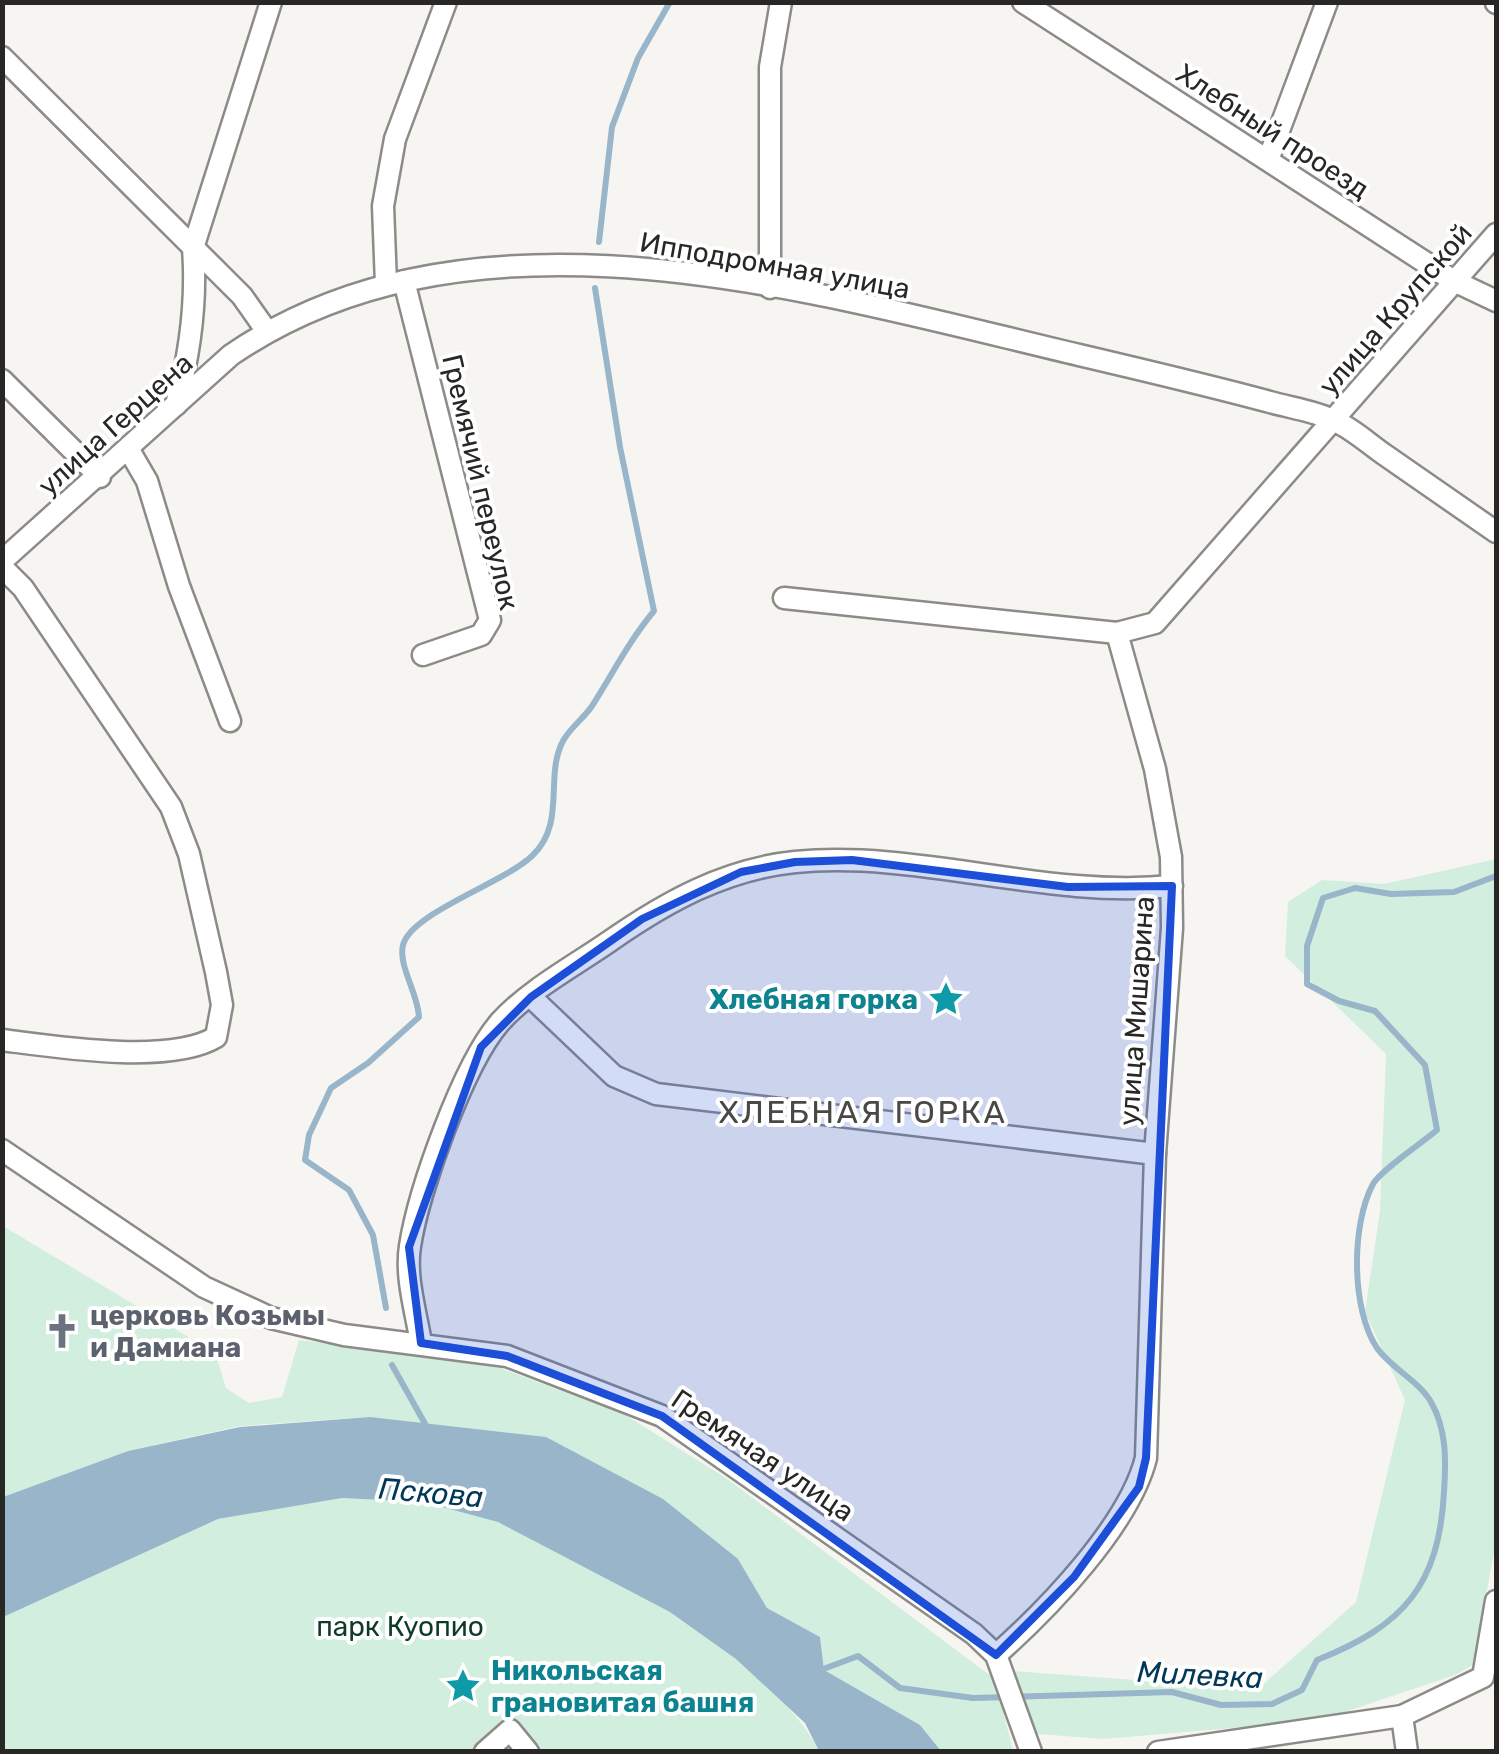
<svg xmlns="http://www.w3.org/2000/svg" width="1499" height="1754" viewBox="0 0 1499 1754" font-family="Rubik,sans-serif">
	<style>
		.green { fill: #d2eedf }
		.water { fill: #98b5ca }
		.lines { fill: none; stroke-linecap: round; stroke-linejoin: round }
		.stream { stroke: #98b5ca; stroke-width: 6 }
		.minor-casing { stroke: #8c8b88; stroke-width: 25 }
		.minor { stroke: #fff; stroke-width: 20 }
		.marked { fill: #1d4ed8; fill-opacity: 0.2; stroke: #1d4ed8; stroke-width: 8; stroke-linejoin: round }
		.labels { text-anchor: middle; stroke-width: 8; stroke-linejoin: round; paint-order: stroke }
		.street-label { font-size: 28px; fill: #282726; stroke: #fff }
		.culture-label { font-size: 28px; font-weight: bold; fill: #0d838f; stroke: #fff; text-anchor: end }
		.worship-label { font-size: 28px; font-weight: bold; fill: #5b616d; stroke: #fff; text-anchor: start }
		.park-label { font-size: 28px; fill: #0e3b28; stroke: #fff }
		.water-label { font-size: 30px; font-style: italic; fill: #013856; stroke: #fff }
		.quarter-label { font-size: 32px; letter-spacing: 2.5px; fill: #4a4846; stroke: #fff }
	</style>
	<rect width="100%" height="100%" fill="#f7f5f2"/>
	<!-- green -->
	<g class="green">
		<path d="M1496 859V1542L1473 1665 1455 1675 1318 1721 1103 1739 1037 1734 1013 1671 1258 1689 1356 1602 1405 1400 1365 1312 1380 1211 1386 1054 1285 956 1288 902 1322 880 1384 884Z"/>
		<path d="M3 1226 215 1353 226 1388 249 1403 282 1397 299 1340 492 1365 622 1413 726 1478 995 1679 1013 1751H941L920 1725 824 1670 820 1637 767 1608 738 1559 370 1417 240 1426 128 1451 3 1497Z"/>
		<path d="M342 1498C395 1500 449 1502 500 1523 597 1562 771 1658 819 1751H3L2 1617 218 1519Z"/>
	</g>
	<!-- water -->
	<path class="water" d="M370 1417 546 1437 663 1499 738 1559 767 1608 820 1637 824 1670 920 1725 941 1751H819L805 1723 736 1659 670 1612 498 1522 424 1502 342 1498 218 1519 3 1617V1497L128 1451 240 1427Z"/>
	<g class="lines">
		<!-- stream -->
		<g class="stream">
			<path d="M599 242 612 127 638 58 670 2"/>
			<path d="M386 1308 373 1235 349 1190 305 1160 309 1135 331 1088 368 1063 419 1017C418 993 398 966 403 945 411 913 502 884 532 856 567 823 544 776 563 741 570 728 584 718 592 706 613 673 629 641 654 611L620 447 595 288"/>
			<path d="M392 1365 428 1429"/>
			<path d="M818 1671 858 1656 900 1688 973 1698 1172 1692 1221 1705 1272 1704 1302 1690 1317 1660C1403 1626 1439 1586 1444 1492 1446 1461 1447 1430 1431 1402 1419 1381 1391 1368 1377 1348 1351 1309 1351 1225 1373 1184 1381 1170 1422 1143 1437 1130L1425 1065 1375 1011 1339 1001 1307 984V946L1323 898 1355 888 1391 894 1454 892 1496 876"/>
		</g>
		<defs>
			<g id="minor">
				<path d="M1023 2 1454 281 1496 301"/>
				<path d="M1496 2V3"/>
				<path d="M2 57 242 296 266 330"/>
				<path d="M1268 160 1327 2"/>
				<path d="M404 281 490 620 481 635 423 655"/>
				<path d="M386 284 383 206 395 139 446 2"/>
				<path d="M770 288V67L781 2"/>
				<path d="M2 380 100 477"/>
				<path d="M176 405C190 354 197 301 193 248L271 2"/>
				<path d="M129 450 147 481 179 586 230 721"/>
				<path d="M2 561 231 355C476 188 816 293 1079 355 1143 370 1207 385 1270 402 1291 408 1316 411 1335 421 1353 429 1369 444 1385 455 1422 481 1459 506 1496 532"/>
				<path d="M2 567 23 588 171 807 189 854 216 972 222 1005 216 1037C170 1065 56 1047 2 1040"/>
				<path d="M784 598 1117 633"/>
				<path d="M531 997 614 1076 656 1094 1155 1154"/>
				<path d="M2 1150 204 1287 271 1318 344 1335 507 1356 662 1416 974 1634 996 1655 1031 1752"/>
				<path d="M421 1343C416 1312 405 1277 410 1246 419 1189 463 1065 500 1022 529 990 574 966 610 941 666 902 725 869 795 862 921 850 1045 899 1172 886"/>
				<path d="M996 1655C1048 1609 1129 1525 1146 1458L1155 1154 1172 928 1171 857 1155 769 1117 633 1155 623 1496 234"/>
				<path d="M485 1752 510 1730 528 1752"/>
				<path d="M1158 1752 1402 1716"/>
				<path d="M1407 1752 1402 1716 1483 1677 1496 1601"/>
			</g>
		</defs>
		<!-- minor casing -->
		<use href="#minor" class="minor-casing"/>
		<!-- minor -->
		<use href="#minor" class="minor"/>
	</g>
	<!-- marked area -->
	<path class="marked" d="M852 860 1068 887 1172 886 1146 1458 1139 1487 1074 1577 996 1655 662 1416 507 1356 421 1343 409 1247 481 1047 531 997 642 919 741 872 795 862Z"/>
	<!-- icons -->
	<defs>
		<symbol id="sight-bare" viewBox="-9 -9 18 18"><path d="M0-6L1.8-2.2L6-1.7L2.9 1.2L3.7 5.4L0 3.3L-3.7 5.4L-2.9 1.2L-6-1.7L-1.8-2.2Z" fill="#0f9aa8" stroke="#fff" stroke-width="2.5" paint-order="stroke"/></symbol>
		<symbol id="church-bare" viewBox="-9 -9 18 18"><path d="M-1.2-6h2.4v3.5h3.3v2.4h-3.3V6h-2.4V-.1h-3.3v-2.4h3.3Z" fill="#6b7280" stroke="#fff" stroke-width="2.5" paint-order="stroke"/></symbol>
	</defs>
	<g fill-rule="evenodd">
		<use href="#sight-bare" x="921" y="974" width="50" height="50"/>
		<use href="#church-bare" x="37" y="1306" width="50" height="50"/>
		<use href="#sight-bare" x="438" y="1661" width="50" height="50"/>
	</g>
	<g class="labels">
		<!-- street labels -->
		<g class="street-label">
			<text transform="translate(1273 131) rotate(33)" y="10">Хлебный проезд</text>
			<text transform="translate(775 265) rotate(10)" y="10">Ипподромная улица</text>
			<text transform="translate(1395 309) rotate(-49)" y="10">улица Крупской</text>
			<text transform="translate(115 424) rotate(-42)" y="10">улица Герцена</text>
			<text transform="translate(481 482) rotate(77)" y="10">Гремячий переулок</text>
			<text transform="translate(1136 1011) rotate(-86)" y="10">улица Мишарина</text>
			<text transform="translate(763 1455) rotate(34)" y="10">Гремячая улица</text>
		</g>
		<!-- culture labels -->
		<g class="culture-label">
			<text x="918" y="1009">Хлебная горка</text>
			<text x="491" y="1680" text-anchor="start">Никольская<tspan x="491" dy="32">грановитая башня</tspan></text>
		</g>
		<!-- worship labels -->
		<g class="worship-label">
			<text x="90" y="1325">церковь Козьмы<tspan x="90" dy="32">и Дамиана</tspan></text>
		</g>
		<!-- park labels -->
		<g class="park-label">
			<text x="400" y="1636">парк Куопио</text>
		</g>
		<!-- water labels -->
		<g class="water-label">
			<text transform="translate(431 1493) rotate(5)" y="10">Пскова</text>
			<text transform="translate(1200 1675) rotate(3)" y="10">Милевка</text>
		</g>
		<!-- quarter labels -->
		<g class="quarter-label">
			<text x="863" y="1123">ХЛЕБНАЯ ГОРКА</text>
		</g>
	</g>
	<!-- border -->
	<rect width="1499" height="1754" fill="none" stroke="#282726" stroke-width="10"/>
</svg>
